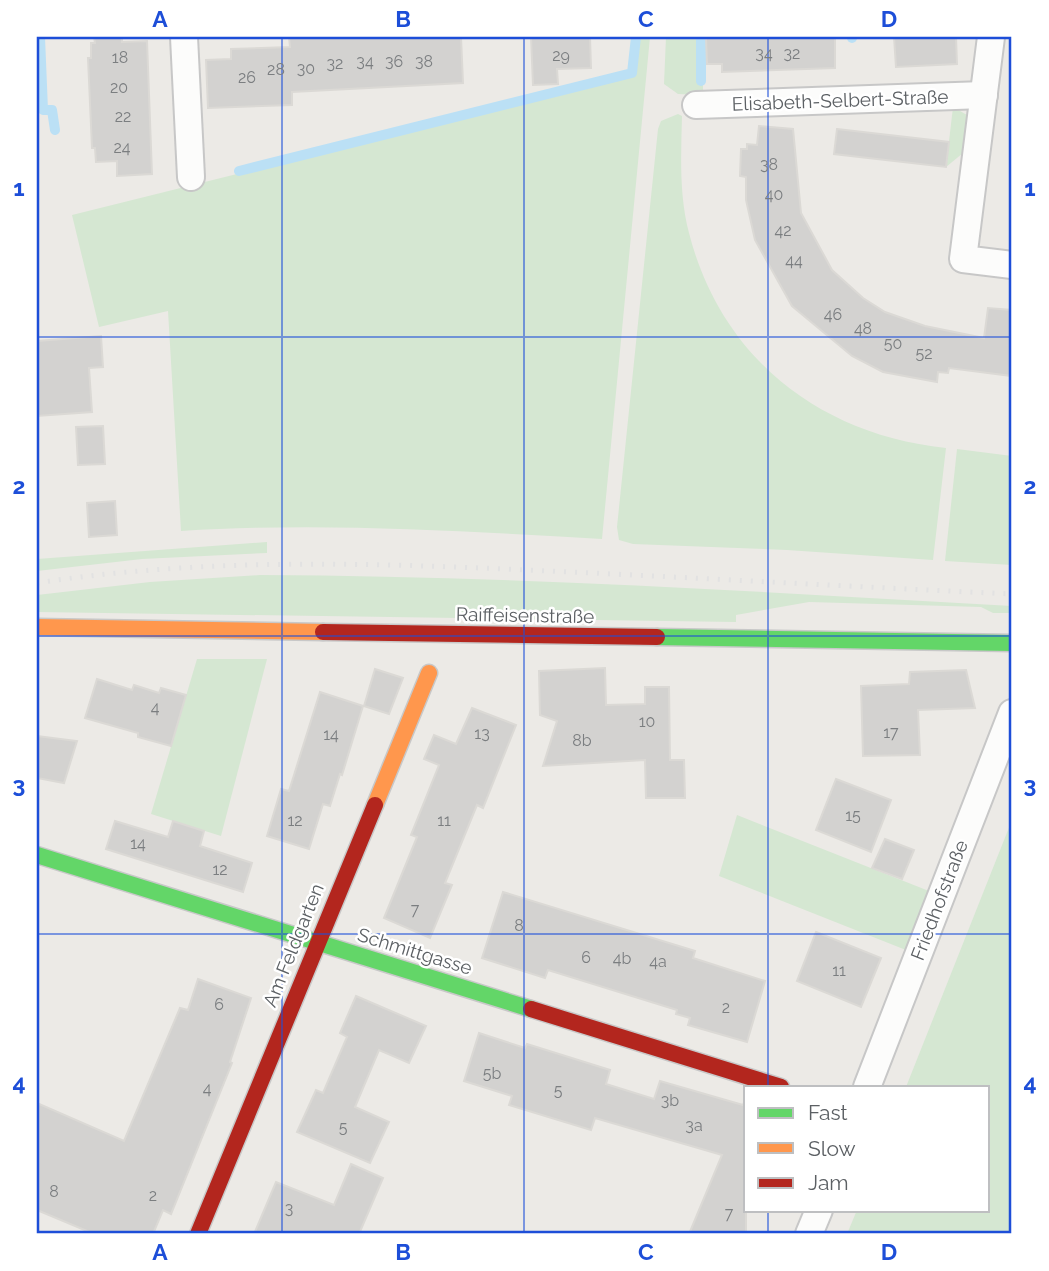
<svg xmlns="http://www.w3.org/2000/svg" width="1049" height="1271" viewBox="0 0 1049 1271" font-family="Raleway,sans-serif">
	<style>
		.green { fill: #d5e7d2 }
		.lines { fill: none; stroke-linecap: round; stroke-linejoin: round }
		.stream { stroke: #bbe0f5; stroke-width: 10 }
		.building { fill: #d3d2d0; stroke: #dbd9d5; stroke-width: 2 }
		.street-casing { stroke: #c7c7c7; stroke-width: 30 }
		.fast-casing { stroke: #c8c8c8; stroke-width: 19 }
		.slow-casing { stroke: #c8c8c8; stroke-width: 19 }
		.jam-casing { stroke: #c8c8c8; stroke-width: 19 }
		.street { stroke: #fcfcfb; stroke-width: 26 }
		.fast { stroke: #63d668; stroke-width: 16 }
		.slow { stroke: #ff974d; stroke-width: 16 }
		.jam { stroke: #b3261e; stroke-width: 16 }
		.rail { stroke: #e2e2e2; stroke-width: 5; stroke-dasharray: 2 9; stroke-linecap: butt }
		.grid { fill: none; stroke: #1d4ed8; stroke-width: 2; stroke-opacity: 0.55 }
		.labels { text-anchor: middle; stroke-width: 5; stroke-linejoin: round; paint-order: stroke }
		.number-label { font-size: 16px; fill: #7b7e80 }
		.street-label { font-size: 19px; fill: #5c6064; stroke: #fff }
		.neatline { fill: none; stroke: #1d4ed8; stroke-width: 2.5 }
		.grid-label { font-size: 23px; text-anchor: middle; font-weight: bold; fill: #1d4ed8 }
	</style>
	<rect width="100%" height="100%" fill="#eceae6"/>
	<!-- green -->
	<g class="green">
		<path d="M638 37H650L602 539C462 531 322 522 181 531L168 311 99 327 72 215 634 75Z"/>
		<path d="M666 37H698V81H703V95L678 94 664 84Z"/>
		<path d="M953 107 967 115 963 153 946 167Z"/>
		<path d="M678 114 682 116C681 155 679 195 689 233 721 358 820 435 946 448L933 560 787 550 633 544 619 540 617 527 658 129 661 121Z"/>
		<path d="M957 449 1012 456V565L945 561Z"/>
		<path d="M267 542V553L142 559 37 571V559Z"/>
		<path d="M260 575C511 576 762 592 1012 606V613H993L981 607 809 602 736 615V622L37 612V595L150 582Z"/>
		<path d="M197 659H267L221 836 151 814Z"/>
		<path d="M737 815 934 893 911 952 719 876Z"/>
		<path d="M1012 820V1234H847L857 1210H988V1087H906Z"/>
	</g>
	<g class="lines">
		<!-- stream -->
		<g class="stream">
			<path d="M40 37 43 110H52L55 130"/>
			<path d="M852 37V38"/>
			<path d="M701 81V37"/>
			<path d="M239 171 632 73 636 37"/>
		</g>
	</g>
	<!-- building -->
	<g class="building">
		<path d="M94 37H122V42L147 41 152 174 117 176V161L96 162 95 148H92L88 58H91V43H95Z"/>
		<path d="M289 37H461L463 83 292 92V105L208 108 206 60 231 59V49L290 47Z"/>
		<path d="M531 37H590L591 68 557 69 558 84 533 85Z"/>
		<path d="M706 37H835V68L722 72V64H707Z"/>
		<path d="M894 37H956L957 64 896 67Z"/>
		<path d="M759 126 793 129 801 213 832 270 863 298 885 312 925 326 984 338 988 308 1012 310V376L949 368 948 373 938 372 937 382 883 372 852 356 792 306 755 240 746 200V177L740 176 741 149H747V144L757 145Z"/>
		<path d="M837 129 949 142 946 167 834 154Z"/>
		<path d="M101 336 103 367 89 368 92 412 37 416V341Z"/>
		<path d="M103 426 105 464 78 465 76 427Z"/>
		<path d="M115 501 117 535 89 537 87 503Z"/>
		<path d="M605 668 606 705 645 704V687H669L670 760H684L685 798H646L645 760 543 766 557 721 540 715 539 671Z"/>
		<path d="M375 669 403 678 389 714 364 706Z"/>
		<path d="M966 670 975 708 918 710 920 755 863 756 861 686 909 684 910 672Z"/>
		<path d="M97 679 132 690 134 685 159 693 161 688 186 695 171 746 138 737V733L85 718Z"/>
		<path d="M320 692 363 706 342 775 340 774 330 806 323 804 309 849 267 836 281 789 289 791Z"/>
		<path d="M472 708 516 725 483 808 477 805 445 883 452 885 430 938 384 918 417 837 411 835 439 765 424 759 434 735 456 744Z"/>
		<path d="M37 736 77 741 64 783 37 778Z"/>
		<path d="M836 779 891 800 871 852 816 830Z"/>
		<path d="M115 821 168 837 173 821 204 831 200 846 252 863 243 892 106 849Z"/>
		<path d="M885 839 914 850 902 879 872 868Z"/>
		<path d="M503 892 695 951 693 958 765 981 747 1042 688 1025 690 1018 676 1014 677 1010 548 970 545 978 482 958Z"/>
		<path d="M816 932 881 958 861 1007 797 981Z"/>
		<path d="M198 979 251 998 230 1062 232 1063 171 1214 163 1210 153 1234H94L37 1210V1103L124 1141 180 1008 188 1010Z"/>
		<path d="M356 996 426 1026 409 1063 379 1050 355 1107 389 1122 370 1163 297 1132 316 1090 323 1093 347 1037 340 1033Z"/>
		<path d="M479 1033 525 1048 527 1044 610 1070 606 1084 654 1099 660 1081 743 1105 746 1098V1234H689L722 1155 595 1118 591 1130 509 1105 512 1096 464 1081Z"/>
		<path d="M351 1164 383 1178 359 1234H254L276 1182 334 1205Z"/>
	</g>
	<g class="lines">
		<defs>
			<g id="street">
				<path d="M184 37 191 177"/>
				<path d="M991 37 963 259 1012 265"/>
				<path d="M696 105 984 95"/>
				<path d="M867 1087 1012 713"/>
				<path d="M809 1234 819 1210"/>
			</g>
			<g id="fast">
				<path d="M657 637 1012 643"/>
				<path d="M37 855 531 1009"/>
			</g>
			<g id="slow">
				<path d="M37 627 323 632"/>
				<path d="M375 805 429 673"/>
			</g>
			<g id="jam">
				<path d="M323 632 657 637"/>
				<path d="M531 1009 781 1087"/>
				<path d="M198 1234 375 805"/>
			</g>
		</defs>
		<!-- street casing -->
		<use href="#street" class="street-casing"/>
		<!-- fast casing -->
		<use href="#fast" class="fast-casing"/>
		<!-- slow casing -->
		<use href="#slow" class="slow-casing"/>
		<!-- jam casing -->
		<use href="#jam" class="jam-casing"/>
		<!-- street -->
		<use href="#street" class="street"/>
		<!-- fast -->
		<use href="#fast" class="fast"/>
		<!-- slow -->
		<use href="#slow" class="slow"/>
		<!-- jam -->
		<use href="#jam" class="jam"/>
		<!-- rail -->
		<path class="rail" d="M37 583C207 557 377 563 548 571 703 578 857 587 1012 594"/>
	</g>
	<!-- grid -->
	<path class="grid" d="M282 37V1234M524 37V1234M768 37V1087M37 337H1012M37 636H1012M37 934H1012M768 1210V1234"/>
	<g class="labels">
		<!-- number labels -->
		<g class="number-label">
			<text x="764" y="59">34</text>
			<text x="792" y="59">32</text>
			<text x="561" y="61">29</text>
			<text x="120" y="63">18</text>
			<text x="365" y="67">34</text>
			<text x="394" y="67">36</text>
			<text x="424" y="67">38</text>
			<text x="335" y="69">32</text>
			<text x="306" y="74">30</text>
			<text x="276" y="75">28</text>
			<text x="247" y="83">26</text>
			<text x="119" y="93">20</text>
			<text x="123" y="122">22</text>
			<text x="122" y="153">24</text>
			<text x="769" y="170">38</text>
			<text x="774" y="200">40</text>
			<text x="783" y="236">42</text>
			<text x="794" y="266">44</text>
			<text x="833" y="320">46</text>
			<text x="863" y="334">48</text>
			<text x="893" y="349">50</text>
			<text x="924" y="359">52</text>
			<text x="155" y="713">4</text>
			<text x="647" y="727">10</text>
			<text x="891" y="738">17</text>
			<text x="482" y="739">13</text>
			<text x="331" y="740">14</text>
			<text x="582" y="746">8b</text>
			<text x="853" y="821">15</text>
			<text x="295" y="826">12</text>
			<text x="444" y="826">11</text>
			<text x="138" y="849">14</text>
			<text x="220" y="875">12</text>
			<text x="415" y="915">7</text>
			<text x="519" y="931">8</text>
			<text x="586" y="963">6</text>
			<text x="622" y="964">4b</text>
			<text x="658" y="967">4a</text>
			<text x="839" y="976">11</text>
			<text x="219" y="1010">6</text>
			<text x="726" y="1013">2</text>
			<text x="492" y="1079">5b</text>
			<text x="207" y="1094">4</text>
			<text x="558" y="1096">5</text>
			<text x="670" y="1106">3b</text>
			<text x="694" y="1131">3a</text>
			<text x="343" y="1133">5</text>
			<text x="54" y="1197">8</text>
			<text x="153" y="1201">2</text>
			<text x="289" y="1214">3</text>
			<text x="729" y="1219">7</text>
		</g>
		<!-- street labels -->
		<g class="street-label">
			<text transform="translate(840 100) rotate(-2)" y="7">Elisabeth-Selbert-Straße</text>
			<text transform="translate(525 615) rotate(1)" y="7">Raiffeisenstraße</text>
			<text transform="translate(939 900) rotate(-69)" y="7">Friedhofstraße</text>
			<text transform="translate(293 945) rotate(-68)" y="7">Am Feldgarten</text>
			<text transform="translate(415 951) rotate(17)" y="7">Schmittgasse</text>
		</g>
	</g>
	<!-- border -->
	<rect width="1049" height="1271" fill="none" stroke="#ffffff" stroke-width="77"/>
	<!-- legend -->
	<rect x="744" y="1086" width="245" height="126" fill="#ffffff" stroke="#bebfc1" stroke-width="2"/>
	<rect x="758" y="1108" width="35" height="10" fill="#63d668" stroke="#bebfc1" stroke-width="2"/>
	<text x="808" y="1120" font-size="21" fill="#5c6064">Fast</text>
	<rect x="758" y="1143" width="35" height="10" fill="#ff974d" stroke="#bebfc1" stroke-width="2"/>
	<text x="808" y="1156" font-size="21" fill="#5c6064">Slow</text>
	<rect x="758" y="1178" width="35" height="10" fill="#b3261e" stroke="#bebfc1" stroke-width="2"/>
	<text x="808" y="1190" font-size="21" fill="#5c6064">Jam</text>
	<rect x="38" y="38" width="972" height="1194" class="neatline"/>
	<g class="grid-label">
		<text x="160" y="27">A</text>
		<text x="403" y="27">B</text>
		<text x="646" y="27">C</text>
		<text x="889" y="27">D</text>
		<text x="19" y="196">1</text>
		<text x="1030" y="196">1</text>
		<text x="19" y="494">2</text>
		<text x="1030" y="494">2</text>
		<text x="19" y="793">3</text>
		<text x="1030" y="793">3</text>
		<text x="19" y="1091">4</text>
		<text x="1030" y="1091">4</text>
		<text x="160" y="1260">A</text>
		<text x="403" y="1260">B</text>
		<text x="646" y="1260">C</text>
		<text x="889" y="1260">D</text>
	</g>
</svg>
